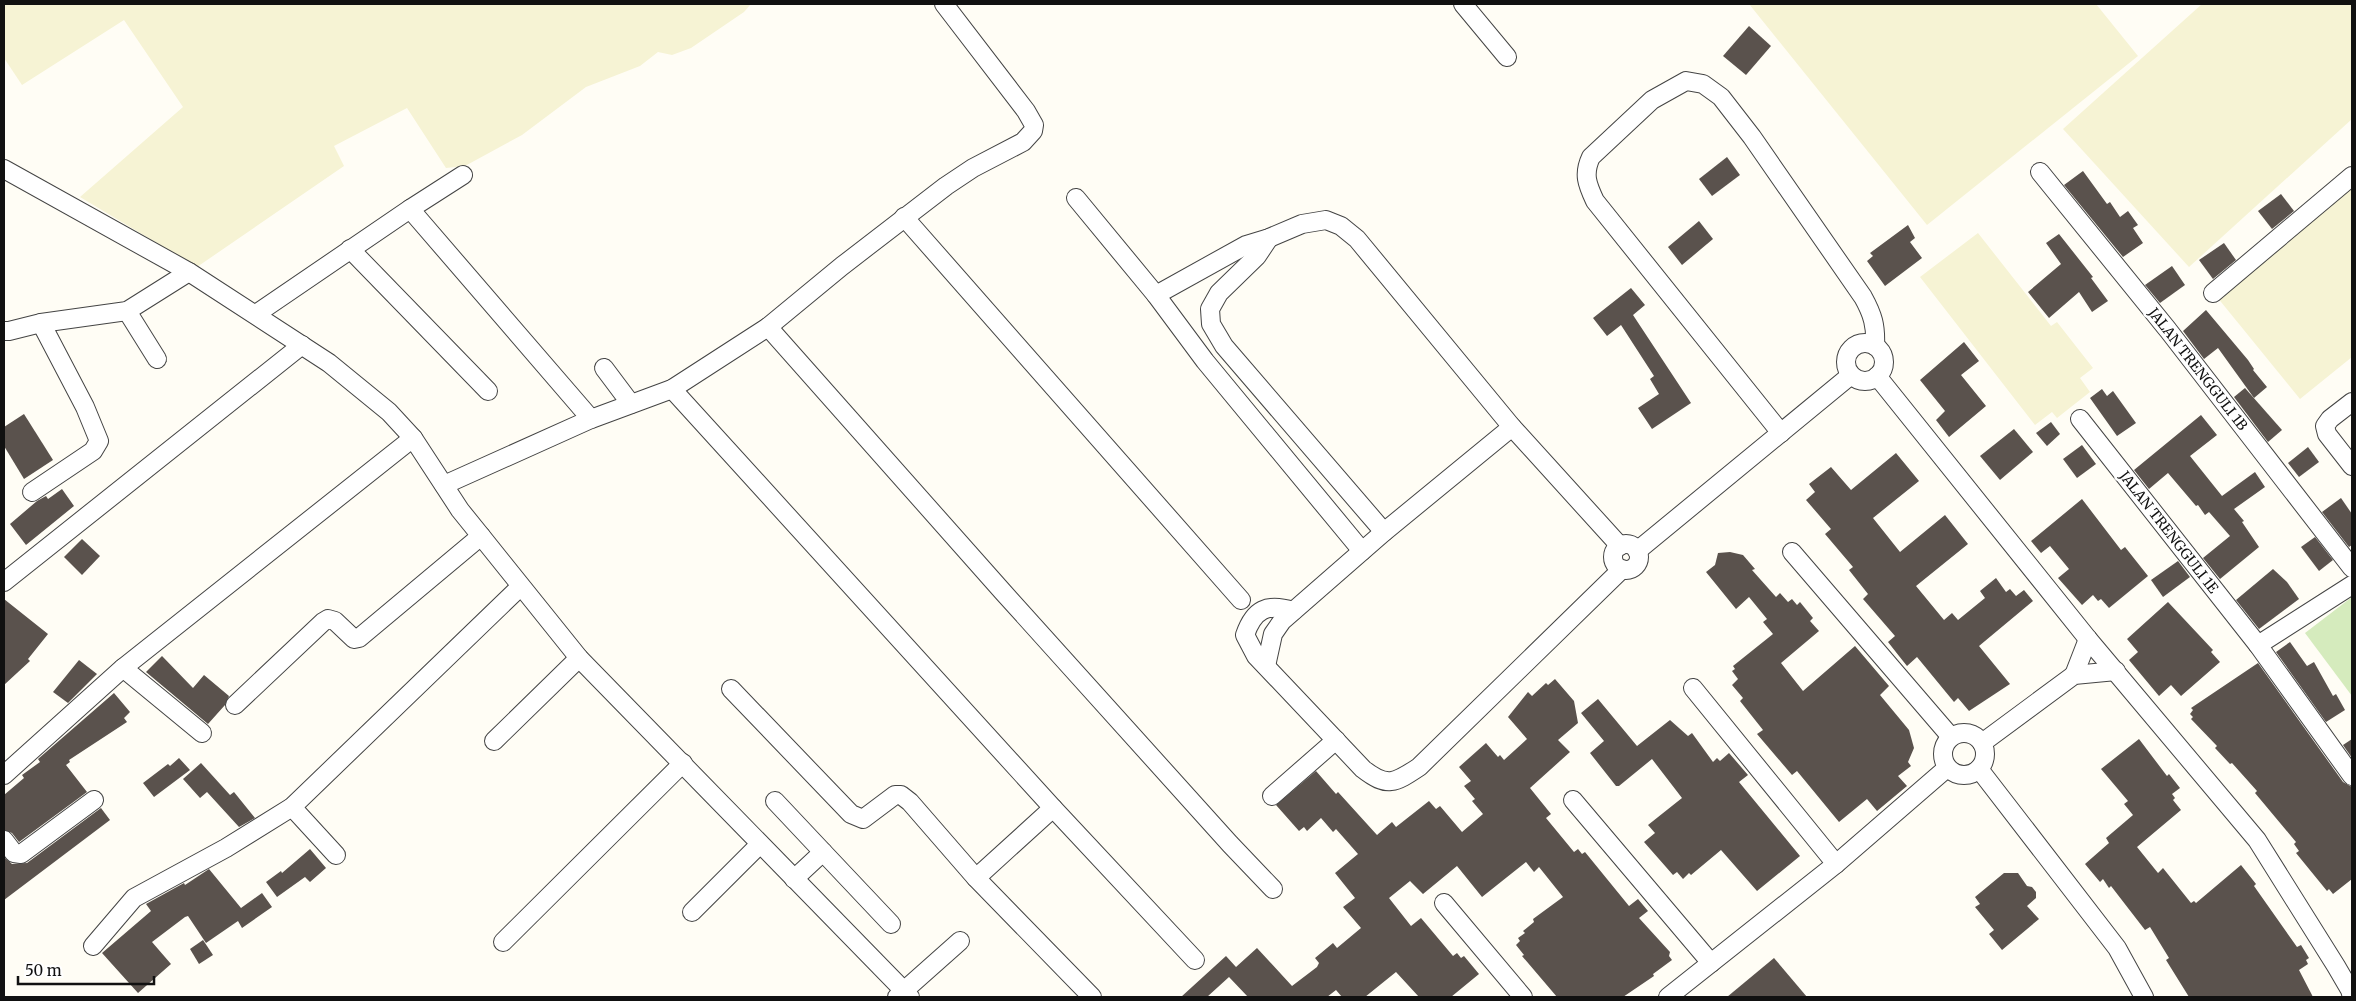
<svg xmlns="http://www.w3.org/2000/svg" width="2356" height="1001" viewBox="0 0 2356 1001" font-family="Merriweather,serif">
	<style>
		.farmland { fill: #f6f3d4 }
		.green { fill: #d5ebbd }
		.building { fill: #5a524d }
		.lines { fill: none; stroke-linecap: round; stroke-linejoin: round }
		.minor-casing { stroke: #444; stroke-width: 20 }
		.minor { stroke: #fff; stroke-width: 18 }
		.labels { text-anchor: middle; stroke-width: 5; stroke-linejoin: round; paint-order: stroke }
		.street-label { font-size: 14px; fill: #111; stroke: #fff }
	</style>
	<rect width="100%" height="100%" fill="#fffdf5"/>
	<!-- farmland -->
	<g class="farmland">
		<path d="M4 4H751L744 12 691 48 672 55 658 52 640 66 586 87 522 135 465 166 446 168 407 108 334 146 344 166 197 267 80 197 183 107 124 20 22 85 4 58Z"/>
		<path d="M1749 4H2096L2138 56 1927 225Z"/>
		<path d="M2202 4H2352V119L2189 267 2063 129Z"/>
		<path d="M2352 188V357L2300 399 2217 297Z"/>
		<path d="M1978 233 2051 326 2057 322 2093 368 2080 378 2090 392 2057 418 2052 412 2035 425 1920 277Z"/>
	</g>
	<!-- green -->
	<path class="green" d="M2352 597V696L2305 633Z"/>
	<!-- building -->
	<g class="building">
		<path d="M1749 26 1771 46 1746 75 1723 56Z"/>
		<path d="M1727 157 1740 175 1712 196 1699 179Z"/>
		<path d="M2083 171 2107 204 2110 202 2120 217 2128 211 2138 225 2133 228 2143 243 2123 257 2064 185Z"/>
		<path d="M2281 194 2294 211 2272 229 2258 211Z"/>
		<path d="M1699 221 1713 239 1682 265 1668 247Z"/>
		<path d="M1908 225 1915 238 1910 242 1922 258 1885 286 1867 261 1873 256 1870 253Z"/>
		<path d="M2059 234 2093 277 2091 278 2108 301 2092 312 2079 292 2049 318 2028 292 2061 264 2046 243Z"/>
		<path d="M2224 243 2236 260 2213 279 2199 260Z"/>
		<path d="M2172 266 2185 285 2160 303 2145 285Z"/>
		<path d="M1631 288 1645 305 1633 315 1691 403 1652 429 1638 408 1659 394 1650 379 1654 376 1621 325 1607 336 1593 318Z"/>
		<path d="M2206 310 2248 360 2254 369 2253 370 2267 387 2254 398 2218 348 2204 359 2183 331Z"/>
		<path d="M1964 342 1979 361 1961 375 1986 406 1949 437 1936 420 1945 411 1920 380Z"/>
		<path d="M2245 388 2282 430 2268 442 2234 397Z"/>
		<path d="M2102 389 2107 396 2113 391 2136 423 2117 436 2090 398Z"/>
		<path d="M24 414 53 460 24 479 4 446V427Z"/>
		<path d="M2201 415 2217 435 2190 456 2222 496 2255 472 2265 487 2234 509 2244 521 2242 522 2259 547 2220 579 2203 558 2230 536 2209 512 2205 515 2198 505 2196 506 2168 473 2149 489 2134 470Z"/>
		<path d="M2051 422 2060 434 2047 446 2036 433Z"/>
		<path d="M2014 429 2033 452 2000 480 1980 456Z"/>
		<path d="M2082 445 2096 464 2077 478 2063 459Z"/>
		<path d="M2308 447 2319 462 2299 477 2288 463Z"/>
		<path d="M1896 453 1919 481 1873 518 1900 552 1945 515 1968 544 1916 586 1944 620 1952 613 1958 620 1985 598 1980 591 1996 578 2006 592 2010 589 2016 596 2024 590 2033 601 1979 646 2010 684 1969 711 1958 698 1954 702 1917 657 1907 666 1899 656 1888 642 1895 636 1863 599 1868 594 1849 570 1853 567 1825 534 1831 529 1806 500 1815 492 1809 484 1831 467 1851 490Z"/>
		<path d="M62 489 74 506 26 545 10 524 37 501 46 496 48 499Z"/>
		<path d="M2341 498 2352 514V545L2349 547 2322 512Z"/>
		<path d="M2082 499 2121 550 2125 547 2148 576 2109 608 2101 599 2098 601 2093 595 2082 605 2058 578 2069 569 2050 546 2041 553 2031 541Z"/>
		<path d="M2315 537 2333 560 2319 571 2301 547Z"/>
		<path d="M82 539 100 556 82 575 64 557Z"/>
		<path d="M1730 552 1743 555 1755 569 1752 570 1776 597 1780 593 1788 602 1792 599 1797 605 1800 602 1813 618 1810 621 1819 631 1781 663 1803 691 1855 646 1889 686 1880 695 1909 730 1914 748 1908 762 1911 766 1898 776 1907 786 1877 811 1867 799 1839 822 1797 771 1792 775 1757 734 1763 730 1740 701 1743 698 1732 685 1738 679 1732 671 1735 669 1733 666 1773 634 1763 622 1767 619 1749 597 1736 609 1706 572 1715 565 1718 553Z"/>
		<path d="M2178 561 2190 577 2163 597 2151 580Z"/>
		<path d="M2273 569 2287 582 2299 599 2259 629 2236 600Z"/>
		<path d="M4 599 48 634 28 659 30 661 4 685Z"/>
		<path d="M2168 602 2213 650 2211 652 2220 662 2181 696 2171 685 2159 696 2129 660 2138 652 2127 639Z"/>
		<path d="M2290 642 2307 666 2314 662 2333 696 2336 694 2345 710 2326 722 2276 652Z"/>
		<path d="M162 656 193 688 204 675 229 696 225 705 208 724 146 672Z"/>
		<path d="M79 660 97 674 68 703 53 692Z"/>
		<path d="M2258 663 2343 782 2352 787V879L2333 894 2329 889 2327 891 2296 853 2299 851 2294 844 2296 842 2255 793 2257 791 2232 763 2230 764 2215 748 2217 746 2191 719 2193 717 2190 714 2193 710 2191 708Z"/>
		<path d="M1555 679 1574 701 1578 723 1558 740 1570 752 1530 788 1551 814 1546 818 1574 852 1578 849 1582 854 1585 852 1629 906 1638 899 1648 911 1639 918 1670 952 1669 956 1672 960 1653 974 1654 976 1623 997H1557L1522 956 1524 955 1516 945 1520 941 1518 938 1525 933 1523 931 1534 922 1533 919 1563 897 1539 867 1534 872 1526 862 1482 897 1457 866 1423 894 1410 881 1389 898 1411 926 1421 918 1453 956 1457 953 1461 958 1464 956 1479 974 1451 997H1419L1396 972 1365 997H1342L1336 990 1327 997H1248L1229 977 1207 997H1181L1226 956 1236 967 1257 948 1292 986 1317 967 1319 963 1315 958 1333 943 1337 948 1361 928 1343 907 1355 898 1335 873 1358 854 1336 829 1333 832 1321 818 1307 831 1304 827 1299 831 1276 805 1316 771 1336 794 1338 792 1377 835 1392 822 1396 827 1429 801 1436 809 1440 806 1462 832 1483 814 1472 801 1475 799 1464 786 1471 781 1459 767 1486 743 1498 757 1500 755 1504 760 1527 739 1508 717 1528 692 1532 696 1546 683 1548 685Z"/>
		<path d="M114 693 130 712 124 718 127 722 69 760 70 762 66 765 87 792 19 842 12 833 4 830V795L24 778 22 775 40 762 38 759Z"/>
		<path d="M1598 699 1637 746 1670 720 1688 736 1692 733 1713 762 1717 758 1720 761 1729 753 1748 775 1739 782 1800 856 1757 891 1721 850 1691 875 1689 873 1683 879 1677 872 1673 875 1644 842 1655 833 1648 825 1682 798 1652 759 1619 786H1616L1590 753 1604 741 1581 713Z"/>
		<path d="M2139 739 2167 776 2169 774 2180 788 2172 794 2175 798 2173 800 2181 810 2137 847 2158 873 2163 868 2191 903 2194 901 2196 903 2241 865 2256 884 2254 886 2297 947 2301 945 2309 958 2306 960 2308 964 2299 970 2313 997H2189L2166 960 2169 958 2150 927 2145 930 2111 886 2109 888 2103 879 2100 882 2085 864 2109 843 2106 838 2133 815 2124 804 2128 801 2101 769Z"/>
		<path d="M2352 739V758L2343 745Z"/>
		<path d="M179 758 190 770 154 797 143 783 168 764 170 766Z"/>
		<path d="M201 763 230 795 234 792 255 818 239 827 207 792 200 798 183 779Z"/>
		<path d="M101 808 110 820 4 900V857L12 864 27 863Z"/>
		<path d="M310 849 326 868 310 882 305 877 277 897 266 882 281 871 282 873Z"/>
		<path d="M209 869 241 908 262 893 272 907 242 928 238 921 206 943 188 916 185 917 152 942 171 964 138 993 102 953 151 911 146 904 184 883 185 885Z"/>
		<path d="M2004 873H2018L2027 886 2032 887 2036 892V898L2027 906 2039 919 2002 950 1989 934 1994 930 1975 907 1980 904 1975 897Z"/>
		<path d="M203 940 213 955 199 964 190 949Z"/>
		<path d="M1774 958 1807 997H1727Z"/>
	</g>
	<g class="lines">
		<defs>
			<g id="minor">
				<path d="M1463 4 1507 57"/>
				<path d="M4 169 189 272 329 363 389 412 413 438 460 510 481 536 579 658 910 997"/>
				<path d="M2040 172 2168 330 2352 568"/>
				<path d="M1076 198 1156 295"/>
				<path d="M410 209 591 419"/>
				<path d="M904 217 1241 600"/>
				<path d="M1269 238 1257 256 1219 293 1210 309 1211 324 1224 346 1384 532"/>
				<path d="M350 249 488 391"/>
				<path d="M2213 293 2352 176"/>
				<path d="M127 311 157 359"/>
				<path d="M256 314 410 209 463 175"/>
				<path d="M768 327 1003 592 1230 844 1273 889"/>
				<path d="M4 331H9L41 323 127 311 189 272"/>
				<circle cx="1865" cy="362" r="19"/>
				<path d="M604 368 631 404"/>
				<path d="M1877 376 2088 639 2257 840 2336 966 2350 990 2352 997"/>
				<path d="M672 389 1053 808 1195 960"/>
				<path d="M2352 402 2330 419 2325 426 2327 434 2352 466"/>
				<path d="M2080 419 2258 645 2352 776"/>
				<path d="M1781 433 1595 201C1587 184 1583 174 1591 157L1652 100 1686 81 1703 84 1721 97 1752 137 1863 297C1873 315 1876 326 1875 346"/>
				<path d="M444 485 591 419 672 389 768 327 842 266 946 186 973 168 1023 142 1033 131 1034 125 1026 111 944 4"/>
				<path d="M32 492 93 451 99 441 85 407 41 323"/>
				<circle cx="1626" cy="557" r="13"/>
				<path d="M1362 551 1205 361 1156 295 1246 245 1269 238 1302 224 1326 220 1341 226 1357 239 1512 427 1620 546"/>
				<path d="M1637 551 1851 375"/>
				<path d="M1792 552 1951 737"/>
				<path d="M4 582 302 345"/>
				<path d="M1293 611C1267 603 1254 609 1245 635L1256 656 1363 769C1387 788 1395 783 1419 767L1622 569"/>
				<path d="M2258 645 2352 585"/>
				<path d="M1266 666 1273 634 1282 621 1384 532 1512 427"/>
				<path d="M123 668 202 733"/>
				<path d="M2074 675 2088 639"/>
				<path d="M1693 688 1836 864"/>
				<path d="M731 689 851 814 863 819 895 795H901L910 802 976 878 1092 997"/>
				<path d="M235 705 323 622 328 619 335 621 354 639 359 638 481 536"/>
				<circle cx="1964" cy="754" r="21"/>
				<path d="M494 741 579 658"/>
				<path d="M1982 743 2074 675 2116 671"/>
				<path d="M1979 769 2117 948 2144 997"/>
				<path d="M4 775 123 668 413 438"/>
				<path d="M1272 796 1336 740"/>
				<path d="M1573 800 1711 963"/>
				<path d="M775 801 823 852 794 879"/>
				<path d="M292 807 336 855"/>
				<path d="M4 840 14 853 21 854 94 800"/>
				<path d="M823 852 891 924"/>
				<path d="M976 878 1053 808"/>
				<path d="M1444 903 1523 997"/>
				<path d="M692 912 760 844"/>
				<path d="M503 942 683 763"/>
				<path d="M93 946 134 898 226 848 292 807 520 587"/>
				<path d="M897 997 960 941"/>
				<path d="M1668 997 1836 864 1947 768"/>
			</g>
		</defs>
		<!-- minor casing -->
		<use href="#minor" class="minor-casing"/>
		<!-- minor -->
		<use href="#minor" class="minor"/>
	</g>
	<g class="labels">
		<!-- street labels -->
		<g class="street-label">
			<text transform="translate(2198 369) rotate(52)" y="5">JALAN TRENGGULI 1B</text>
			<text transform="translate(2169 532) rotate(52)" y="5">JALAN TRENGGULI 1E</text>
		</g>
	</g>
	<!-- border -->
	<rect width="2356" height="1001" fill="none" stroke="#111111" stroke-width="10"/>
	<!-- scale -->
	<path d="M18 976v8h136v-8" fill="none" stroke="#111111" stroke-width="2.5"/>
	<text x="25" y="976" font-size="15" fill="#111111" stroke="#ffffff" stroke-width="4" paint-order="stroke">50 m</text>
</svg>
